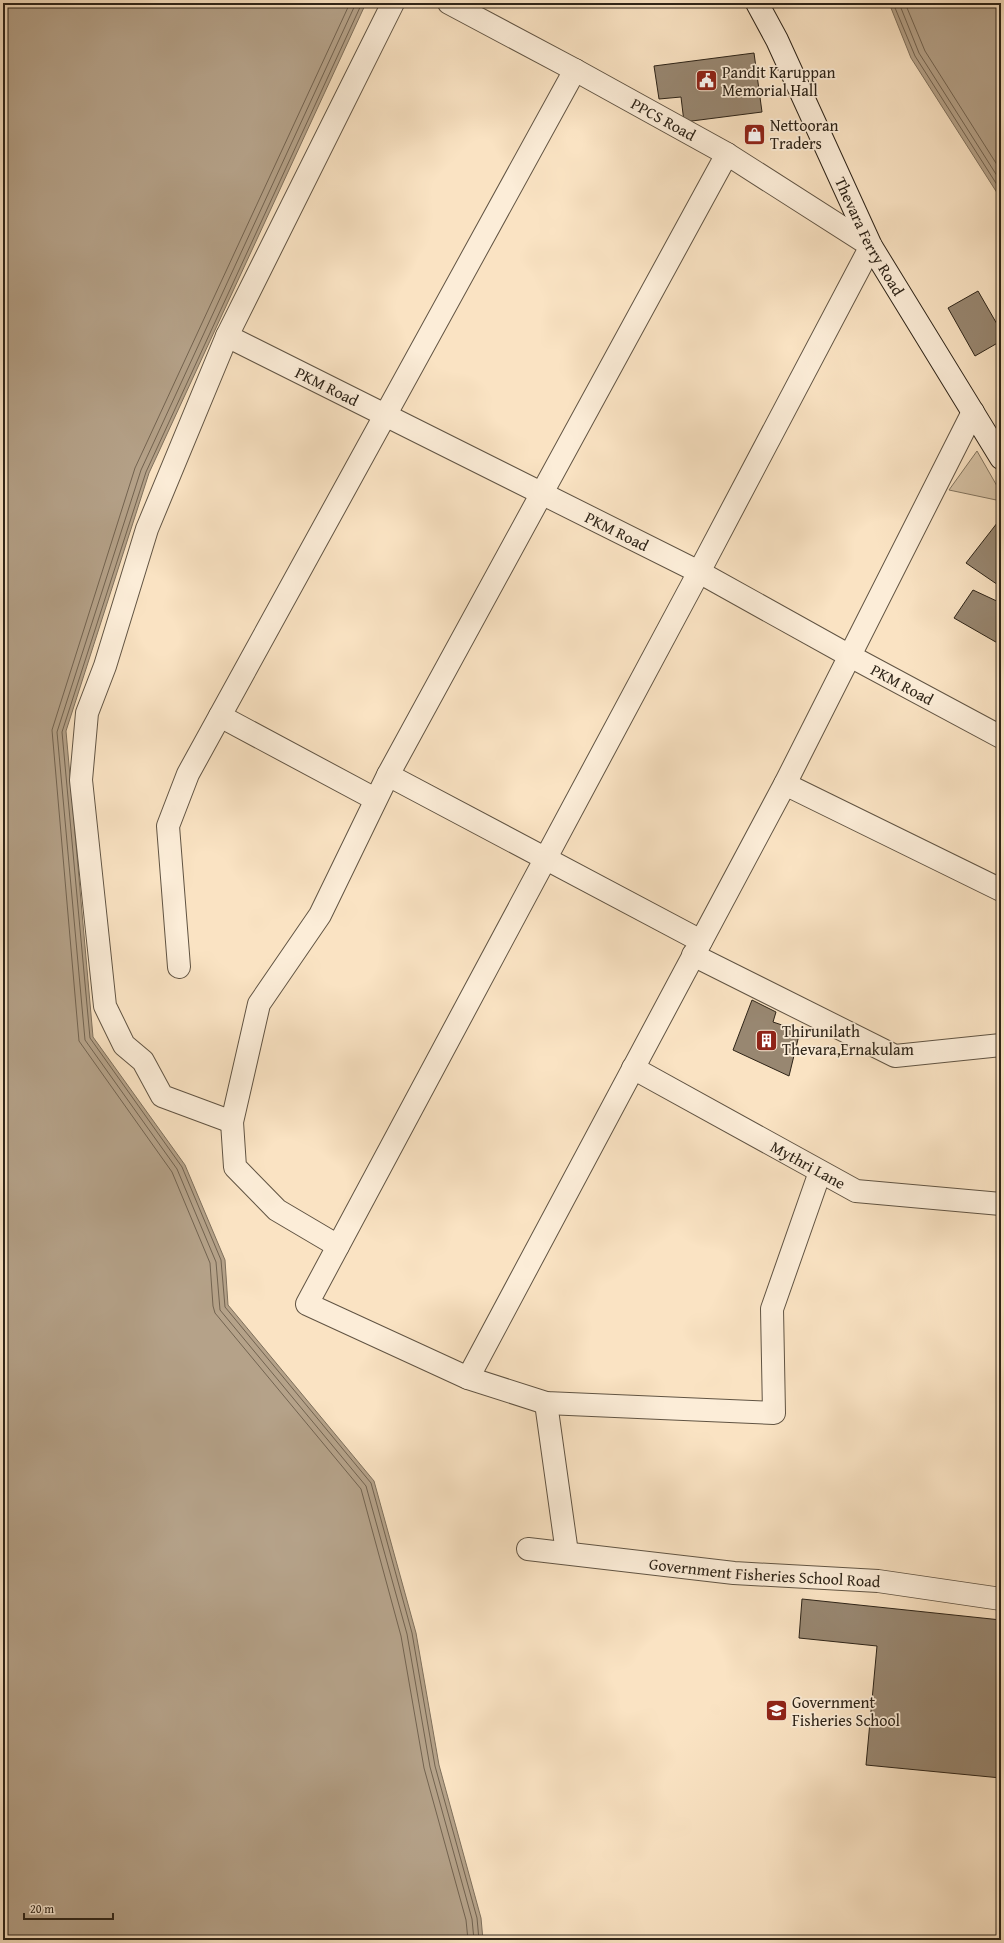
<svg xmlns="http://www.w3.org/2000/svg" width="1004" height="1943" viewBox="0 0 1004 1943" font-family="'Gentium Book Plus',serif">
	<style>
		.green { fill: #d7c3a6; stroke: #82745f }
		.water { fill: #b5a289; stroke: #7f705c }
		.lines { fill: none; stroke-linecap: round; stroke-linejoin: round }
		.shore { stroke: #726350; stroke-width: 1 }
		.building { fill: #988771; stroke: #2e2418 }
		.street-casing { stroke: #615443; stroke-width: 24 }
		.secondary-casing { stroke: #2e2418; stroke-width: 24 }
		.street { stroke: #fcedd8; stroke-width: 22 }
		.secondary { stroke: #fcedd8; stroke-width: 22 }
		.labels { text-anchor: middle; stroke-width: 3.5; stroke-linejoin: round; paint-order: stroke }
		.poi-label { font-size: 16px; fill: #2e2418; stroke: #fcedd8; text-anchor: start }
		.street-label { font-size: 16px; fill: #2e2418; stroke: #fcedd8 }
	</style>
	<rect width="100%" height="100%" fill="#fae3c3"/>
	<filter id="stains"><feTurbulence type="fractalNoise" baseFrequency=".005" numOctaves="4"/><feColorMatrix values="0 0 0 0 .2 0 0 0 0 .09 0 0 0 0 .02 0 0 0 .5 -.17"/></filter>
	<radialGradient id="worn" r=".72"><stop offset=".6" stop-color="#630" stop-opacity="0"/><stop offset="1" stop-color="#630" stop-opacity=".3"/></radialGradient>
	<!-- green -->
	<path class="green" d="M977 451 1001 493V501L949 490Z"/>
	<!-- water -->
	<g class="water">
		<path d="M3 3H366L149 473 66 731 93 1037 185 1165 225 1260 228 1305 374 1481 416 1633 439 1765 481 1918 483 1940H3Z"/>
		<path d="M889 3H1001V199L911 58Z"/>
	</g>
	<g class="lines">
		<!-- shore -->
		<g class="shore">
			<path d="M350 3 135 468 52 730 79 1041 172 1172 210 1263 213 1306 215 1313 361 1489 401 1636 424 1768 466 1920 468 1940"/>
			<path d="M356 3 141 470 57 732 85 1040 177 1169 216 1262 220 1310 366 1486 407 1634 430 1767 472 1919 474 1940"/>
			<path d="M362 3 146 472 62 732 90 1038 182 1167 221 1260 225 1307 371 1483 412 1633 435 1766 477 1918 479 1940"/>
			<path d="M893 3 915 56 1001 191"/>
			<path d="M899 3 919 53 1001 182"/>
			<path d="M905 3 925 51 1001 171"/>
		</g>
	</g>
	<!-- building -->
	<g class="building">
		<path d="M754 53 762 112 684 122 681 97 659 99 654 66Z"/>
		<path d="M978 291 1001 331V341L975 356 948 308Z"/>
		<path d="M1001 518V587L966 563Z"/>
		<path d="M973 590 1001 603V645L954 618Z"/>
		<path d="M752 1000 776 1012 773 1022 800 1031 789 1076 733 1050Z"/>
		<path d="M802 1599 1001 1620V1778L866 1765 877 1646 799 1638Z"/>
	</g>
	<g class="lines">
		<defs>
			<g id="street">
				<path id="s1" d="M449 3 575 70 727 154 871 246 699 572 307 1304 468 1378 546 1403 774 1413 772 1309 820 1172"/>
				<path id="s2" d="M227 336 699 572 850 656 1001 737"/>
				<path d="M220 716 375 799"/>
				<path d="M388 775 701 941"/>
				<path d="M785 784 1001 890"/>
				<path d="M693 955 895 1056 1001 1045"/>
				<path d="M179 967 168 826 188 774 575 70"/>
				<path id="s3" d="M633 1068 856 1191 1001 1204"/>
				<path d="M232 1122 162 1096 143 1061 124 1045 105 1006 81 780 87 713 105 666 147 529 227 336 393 3"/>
				<path d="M338 1246 277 1210 235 1167 232 1122 259 1004 320 915 388 775 727 154"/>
				<path d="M468 1378 785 784 973 412"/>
				<path d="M546 1403 567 1553"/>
				<path id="s4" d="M528 1549 734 1573 878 1581 1001 1599"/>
			</g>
			<g id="secondary">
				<path id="s5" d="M757 3 777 40 871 246 1001 458"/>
			</g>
		</defs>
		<!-- street casing -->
		<use href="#street" class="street-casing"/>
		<!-- secondary casing -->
		<use href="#secondary" class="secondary-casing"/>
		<!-- street -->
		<use href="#street" class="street"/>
		<!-- secondary -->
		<use href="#secondary" class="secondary"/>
	</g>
	<!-- icons -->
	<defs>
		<symbol id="civic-square" viewBox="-11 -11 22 22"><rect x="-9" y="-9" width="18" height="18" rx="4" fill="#8f2418" stroke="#fcedd8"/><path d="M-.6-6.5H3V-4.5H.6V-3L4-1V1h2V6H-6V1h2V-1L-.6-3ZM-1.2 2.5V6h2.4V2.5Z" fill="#fff"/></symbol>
		<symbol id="shop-square" viewBox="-11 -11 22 22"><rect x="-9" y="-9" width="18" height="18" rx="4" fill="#8f2418" stroke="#fcedd8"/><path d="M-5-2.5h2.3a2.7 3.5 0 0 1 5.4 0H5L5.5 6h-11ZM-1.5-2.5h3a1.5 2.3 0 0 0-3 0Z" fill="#fff"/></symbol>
		<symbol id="building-square" viewBox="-11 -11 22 22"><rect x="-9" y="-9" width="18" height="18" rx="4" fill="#8f2418" stroke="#fcedd8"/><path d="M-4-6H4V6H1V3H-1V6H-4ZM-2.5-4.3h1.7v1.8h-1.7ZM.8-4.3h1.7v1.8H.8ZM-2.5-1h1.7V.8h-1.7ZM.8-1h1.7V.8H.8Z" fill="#fff"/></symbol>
		<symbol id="school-square" viewBox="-11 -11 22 22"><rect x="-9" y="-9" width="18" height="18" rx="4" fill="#8f2418" stroke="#fcedd8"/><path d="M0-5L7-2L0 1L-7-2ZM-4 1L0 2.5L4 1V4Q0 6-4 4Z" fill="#fff"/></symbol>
	</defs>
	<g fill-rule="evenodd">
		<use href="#civic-square" x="694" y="68" width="25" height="25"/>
		<use href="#shop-square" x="742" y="122" width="25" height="25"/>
		<use href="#building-square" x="754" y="1028" width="25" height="25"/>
		<use href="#school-square" x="764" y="1698" width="25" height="25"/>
	</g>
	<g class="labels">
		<!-- poi labels -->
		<g class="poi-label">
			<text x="722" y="78">Pandit Karuppan<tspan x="722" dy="18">Memorial Hall</tspan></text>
			<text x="770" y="131">Nettooran<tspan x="770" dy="18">Traders</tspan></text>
			<text x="782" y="1037">Thirunilath<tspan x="782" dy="18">Thevara,Ernakulam</tspan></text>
			<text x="792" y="1708">Government<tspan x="792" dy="18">Fisheries School</tspan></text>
		</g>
		<!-- street labels -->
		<g class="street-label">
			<text dy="6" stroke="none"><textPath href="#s1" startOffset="244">PPCS Road</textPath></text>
			<text dy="6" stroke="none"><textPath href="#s5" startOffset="259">Thevara Ferry Road</textPath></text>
			<text dy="6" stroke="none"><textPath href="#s2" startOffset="112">PKM Road</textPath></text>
			<text dy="6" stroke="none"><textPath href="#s2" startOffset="436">PKM Road</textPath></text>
			<text dy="6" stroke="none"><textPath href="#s2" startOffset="760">PKM Road</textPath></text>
			<text dy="6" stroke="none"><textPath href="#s3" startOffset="200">Mythri Lane</textPath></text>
			<text dy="6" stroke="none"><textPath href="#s4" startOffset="238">Government Fisheries School Road</textPath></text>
		</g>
	</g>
	<!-- margin -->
	<rect width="1004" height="1943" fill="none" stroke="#fae3c3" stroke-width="16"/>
	<rect x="4" y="4" width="996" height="1935" fill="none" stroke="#2e2418" stroke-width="2"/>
	<rect x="8" y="8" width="988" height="1927" fill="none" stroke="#2e2418"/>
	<!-- scale -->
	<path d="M24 1913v6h89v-6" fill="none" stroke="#2e2418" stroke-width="2"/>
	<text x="30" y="1913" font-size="12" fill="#2e2418" stroke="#fcedd8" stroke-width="3" paint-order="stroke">20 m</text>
	<rect width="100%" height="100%" filter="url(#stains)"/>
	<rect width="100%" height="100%" fill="url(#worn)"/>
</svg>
